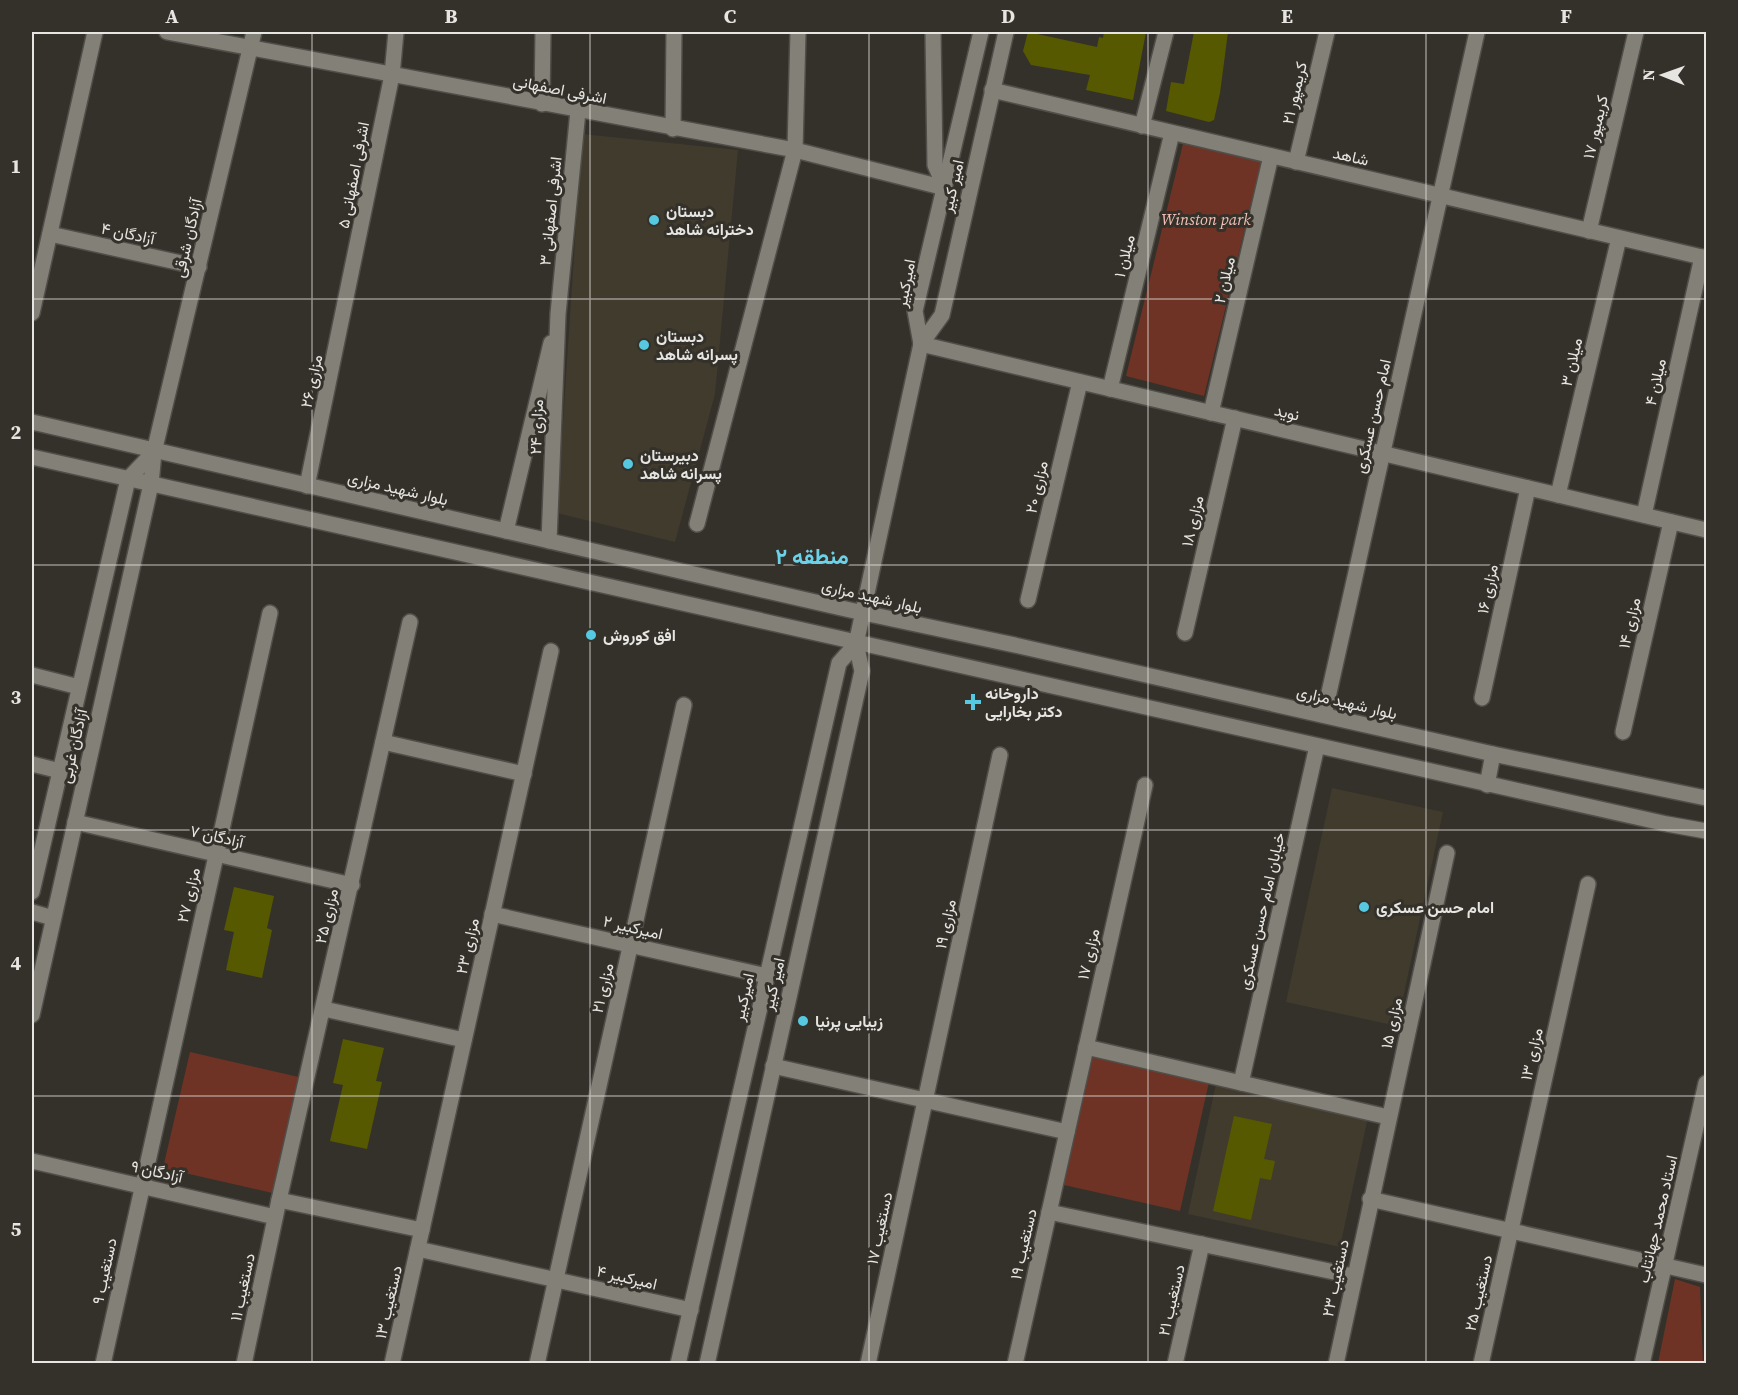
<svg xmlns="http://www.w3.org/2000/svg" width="1738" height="1395" viewBox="0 0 1738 1395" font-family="'Source Serif 4',Vazirmatn,serif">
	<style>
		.built { fill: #413b2e }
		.green { fill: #6e3325 }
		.building { fill: #575900 }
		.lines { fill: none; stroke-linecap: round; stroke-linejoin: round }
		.minor-casing { stroke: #514e49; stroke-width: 18 }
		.tertiary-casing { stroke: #514e49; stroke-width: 18 }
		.secondary-casing { stroke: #514e49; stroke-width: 18 }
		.minor { stroke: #838078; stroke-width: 15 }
		.tertiary { stroke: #838078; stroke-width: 15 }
		.secondary { stroke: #838078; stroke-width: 15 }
		.grid { fill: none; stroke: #e7e5e1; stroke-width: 1.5; stroke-opacity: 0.55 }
		.poi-dot { fill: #56c9e1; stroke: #34312b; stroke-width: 2 }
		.labels { text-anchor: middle; stroke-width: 6; stroke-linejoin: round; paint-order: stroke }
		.street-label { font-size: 16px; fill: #e7e5e1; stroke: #34312b }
		.poi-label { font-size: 16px; font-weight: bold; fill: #e7e5e1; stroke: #34312b; text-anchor: start }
		.park-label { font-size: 16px; font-style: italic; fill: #f4c1b4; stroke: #34312b }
		.district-label { font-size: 22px; font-weight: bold; fill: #6cd2e8; stroke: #34312b }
		.neatline { fill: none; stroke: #e7e5e1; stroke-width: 2 }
		.grid-label { font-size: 20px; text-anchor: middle; font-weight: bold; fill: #e7e5e1 }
	</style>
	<rect width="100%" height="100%" fill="#34312b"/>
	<!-- built -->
	<g class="built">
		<path d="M582 134 738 150 715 394 675 542 557 513Z"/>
		<path d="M1332 788 1443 812 1397 1026 1286 1002Z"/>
		<path d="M1216 1084 1368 1117 1340 1247 1188 1214Z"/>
	</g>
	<!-- green -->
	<g class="green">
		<path d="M1183 144 1261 162 1204 396 1126 376Z"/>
		<path d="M190 1052 303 1078 277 1194 163 1168Z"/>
		<path d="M1093 1056 1209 1082 1180 1211 1064 1185Z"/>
		<path d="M1675 1279 1700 1287 1703 1363H1658Z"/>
	</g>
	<!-- building -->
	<g class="building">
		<path d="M1028 32 1097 47 1099 37 1103 38 1104 32H1146L1133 100 1086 90 1090 75 1031 65 1023 51Z"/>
		<path d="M1194 32H1228L1220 93 1214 120 1209 122 1166 111 1171 82 1184 84Z"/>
		<path d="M234 887 274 896 267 928 272 930 262 978 226 970 234 932 224 930Z"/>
		<path d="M343 1039 384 1048 376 1081 382 1082 367 1149 330 1141 343 1085 333 1083Z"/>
		<path d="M1234 1116 1272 1124 1264 1159 1275 1161 1271 1180 1260 1178 1251 1220 1213 1211Z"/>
	</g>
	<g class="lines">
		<defs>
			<g id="minor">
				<path d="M167 32 795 150 945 188"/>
				<path d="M933 32 935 165 945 188"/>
				<path d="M992 90 1706 258"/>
				<path d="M542 104 543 32"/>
				<path d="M1142 126 1166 32"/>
				<path d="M673 129 674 32"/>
				<path d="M1296 162 1327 32"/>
				<path d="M1589 231 1636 32"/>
				<path d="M50 234 199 267"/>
				<path d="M32 313 95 32"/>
				<path d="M921 344 1706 530"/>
				<path d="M1110 389 1172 133"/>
				<path d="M1211 413 1271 156"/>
				<path d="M307 486 392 75 396 32"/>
				<path d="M1558 495 1619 238"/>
				<path d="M1644 515 1702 257"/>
				<path d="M697 524 795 150 798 32"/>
				<path d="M506 531 551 343"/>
				<path d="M549 541 558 314 578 111"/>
				<path d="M1028 600 1080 382"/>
				<path d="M1185 633 1235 418"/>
				<path d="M32 675 79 687"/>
				<path d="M1482 698 1528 488"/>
				<path d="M1324 715 1477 32"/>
				<path d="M1623 732 1671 522"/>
				<path d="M383 742 524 774"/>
				<path d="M32 764 60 771"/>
				<path d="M75 822 352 885"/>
				<path d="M492 914 767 976"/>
				<path d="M324 1009 464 1040"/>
				<path d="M1086 1047 1388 1117"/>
				<path d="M773 1066 1067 1132"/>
				<path d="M1241 1083 1317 746"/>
				<path d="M32 1161 275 1217"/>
				<path d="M1370 1199 1706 1275"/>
				<path d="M279 1200 422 1230"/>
				<path d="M1049 1212 1353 1276"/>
				<path d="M418 1249 691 1310"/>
				<path d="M103 1364 270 613"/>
				<path d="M244 1364 279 1200 410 622"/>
				<path d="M392 1364 551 651"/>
				<path d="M537 1364 684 705"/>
				<path d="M868 1364 1000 755"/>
				<path d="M1015 1364 1145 785"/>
				<path d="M1175 1364 1202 1244"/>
				<path d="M1336 1364 1447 853"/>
				<path d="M1481 1364 1588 884"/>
			</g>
			<g id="tertiary">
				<path d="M921 344 942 315 1006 32"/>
				<path d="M678 1364 839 663 856 644"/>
				<path d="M707 1364 862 671 856 644 921 344 915 311 981 32"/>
				<path d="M1642 1364 1706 1083"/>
			</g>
			<g id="secondary">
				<path d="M32 422 850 610 1019 646 1493 754 1706 798"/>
				<path d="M32 457 1667 824 1706 831"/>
				<path d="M1487 785 1493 754"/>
				<path d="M32 892 128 479 154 452"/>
				<path d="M32 912 53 918"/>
				<path d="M32 1015 151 484 154 452 254 32"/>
			</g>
		</defs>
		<!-- minor casing -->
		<use href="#minor" class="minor-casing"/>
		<!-- tertiary casing -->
		<use href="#tertiary" class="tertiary-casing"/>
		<!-- secondary casing -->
		<use href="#secondary" class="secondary-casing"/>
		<!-- minor -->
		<use href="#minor" class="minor"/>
		<!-- tertiary -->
		<use href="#tertiary" class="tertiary"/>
		<!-- secondary -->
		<use href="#secondary" class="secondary"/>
	</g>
	<!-- grid -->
	<path class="grid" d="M312 32V1364M590 32V1364M869 32V1364M1148 32V1364M1426 32V1364M32 299H1706M32 565H1706M32 830H1706M32 1096H1706"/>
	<!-- markers -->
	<g class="poi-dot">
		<circle cx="654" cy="220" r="6"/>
		<circle cx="644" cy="345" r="6"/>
		<circle cx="628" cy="464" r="6"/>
		<circle cx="591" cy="635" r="6"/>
		<path d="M970 693h6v6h6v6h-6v6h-6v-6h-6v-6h6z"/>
		<circle cx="1364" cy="907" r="6"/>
		<circle cx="803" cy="1021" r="6"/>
	</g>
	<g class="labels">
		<!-- street labels -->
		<g class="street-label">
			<text transform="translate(560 89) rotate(11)" y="6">اشرفی اصفهانی</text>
			<text transform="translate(1294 93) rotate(-77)" y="6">کریمپور ۲۱</text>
			<text transform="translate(1595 127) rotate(-77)" y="6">کریمپور ۱۷</text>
			<text transform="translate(1351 156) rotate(13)" y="6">شاهد</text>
			<text transform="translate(353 175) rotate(-79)" y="6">اشرفی اصفهانی ۵</text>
			<text transform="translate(952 186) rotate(-77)" y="6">امیر کبیر</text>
			<text transform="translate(550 211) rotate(-84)" y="6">اشرفی اصفهانی ۳</text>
			<text transform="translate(128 233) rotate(12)" y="6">آزادگان ۴</text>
			<text transform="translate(187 238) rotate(-77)" y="6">آزادگان شرقی</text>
			<text transform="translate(1124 256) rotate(-76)" y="6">میلان ۱</text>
			<text transform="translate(1224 280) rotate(-77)" y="6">میلان ۲</text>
			<text transform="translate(905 283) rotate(-79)" y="6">امیرکبیر</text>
			<text transform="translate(1571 362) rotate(-77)" y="6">میلان ۳</text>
			<text transform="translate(311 381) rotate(-78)" y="6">مزاری ۲۶</text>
			<text transform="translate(1655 382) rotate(-77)" y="6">میلان ۴</text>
			<text transform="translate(1287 412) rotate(13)" y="6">نوید</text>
			<text transform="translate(1372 416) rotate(-77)" y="6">امام حسن عسکری</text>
			<text transform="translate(536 427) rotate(-88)" y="6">مزاری ۲۴</text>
			<text transform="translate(1036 487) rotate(-77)" y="6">مزاری ۲۰</text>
			<text transform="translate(398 488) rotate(13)" y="6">بلوار شهید مزاری</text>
			<text transform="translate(1192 521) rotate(-77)" y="6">مزاری ۱۸</text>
			<text transform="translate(1487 589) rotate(-78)" y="6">مزاری ۱۶</text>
			<text transform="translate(872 596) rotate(13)" y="6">بلوار شهید مزاری</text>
			<text transform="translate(1629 623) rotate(-77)" y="6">مزاری ۱۴</text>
			<text transform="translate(1347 702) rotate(13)" y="6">بلوار شهید مزاری</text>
			<text transform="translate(73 746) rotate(-77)" y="6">آزادگان غربی</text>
			<text transform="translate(217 836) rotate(13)" y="6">آزادگان ۷</text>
			<text transform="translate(188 895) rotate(-77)" y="6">مزاری ۲۷</text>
			<text transform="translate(1261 911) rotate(-77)" y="6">خیابان امام حسن عسکری</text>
			<text transform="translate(326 916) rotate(-77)" y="6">مزاری ۲۵</text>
			<text transform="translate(945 924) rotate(-78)" y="6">مزاری ۱۹</text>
			<text transform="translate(633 927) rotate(13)" y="6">امیرکبیر ۲</text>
			<text transform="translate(467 946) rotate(-77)" y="6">مزاری ۲۳</text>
			<text transform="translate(1088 954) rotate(-77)" y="6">مزاری ۱۷</text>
			<text transform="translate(773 984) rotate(-77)" y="6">امیر کبیر</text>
			<text transform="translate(602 988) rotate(-77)" y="6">مزاری ۲۱</text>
			<text transform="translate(743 997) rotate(-77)" y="6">امیرکبیر</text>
			<text transform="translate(1391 1023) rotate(-78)" y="6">مزاری ۱۵</text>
			<text transform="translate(1531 1054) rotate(-77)" y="6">مزاری ۱۳</text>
			<text transform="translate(157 1171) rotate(13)" y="6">آزادگان ۹</text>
			<text transform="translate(1657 1219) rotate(-77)" y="6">استاد محمد جهانتاب</text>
			<text transform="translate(879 1228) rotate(-78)" y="6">دستغیب ۱۷</text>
			<text transform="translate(1023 1244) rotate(-77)" y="6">دستغیب ۱۹</text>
			<text transform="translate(104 1271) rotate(-78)" y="6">دستغیب ۹</text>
			<text transform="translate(627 1277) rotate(13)" y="6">امیرکبیر ۴</text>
			<text transform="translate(1335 1278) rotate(-78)" y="6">دستغیب ۲۳</text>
			<text transform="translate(242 1287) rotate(-78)" y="6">دستغیب ۱۱</text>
			<text transform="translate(1478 1293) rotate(-77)" y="6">دستغیب ۲۵</text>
			<text transform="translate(1171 1300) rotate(-77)" y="6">دستغیب ۲۱</text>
			<text transform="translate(388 1302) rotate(-77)" y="6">دستغیب ۱۳</text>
		</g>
		<!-- poi labels -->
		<g class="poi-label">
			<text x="666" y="217">دبستان<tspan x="666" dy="18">دخترانه شاهد</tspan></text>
			<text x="656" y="342">دبستان<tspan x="656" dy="18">پسرانه شاهد</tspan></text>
			<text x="640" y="461">دبیرستان<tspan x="640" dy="18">پسرانه شاهد</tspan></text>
			<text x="603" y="641">افق کوروش</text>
			<text x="985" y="699">داروخانه<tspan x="985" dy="18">دکتر بخارایی</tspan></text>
			<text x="1376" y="913">امام حسن عسکری</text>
			<text x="815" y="1027">زیبایی پرنیا</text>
		</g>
		<!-- park labels -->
		<g class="park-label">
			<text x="1206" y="225">Winston park</text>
		</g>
		<!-- district labels -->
		<g class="district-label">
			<text x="812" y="564">منطقه ۲</text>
		</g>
	</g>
	<!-- border -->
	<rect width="1738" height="1395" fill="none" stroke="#34312b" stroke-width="66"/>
	<!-- north arrow -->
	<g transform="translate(1663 75) rotate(271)" stroke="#34312b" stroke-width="4.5" paint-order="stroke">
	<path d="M0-4.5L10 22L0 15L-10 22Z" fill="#e7e5e1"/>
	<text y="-9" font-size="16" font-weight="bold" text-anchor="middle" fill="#e7e5e1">N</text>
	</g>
	<rect x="33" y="33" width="1672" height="1329" class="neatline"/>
	<g class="grid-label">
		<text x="172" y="23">A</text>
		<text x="451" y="23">B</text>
		<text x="730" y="23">C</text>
		<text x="1008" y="23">D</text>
		<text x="1287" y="23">E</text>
		<text x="1566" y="23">F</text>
		<text x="16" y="173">1</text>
		<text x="16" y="439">2</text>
		<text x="16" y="704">3</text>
		<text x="16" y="970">4</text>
		<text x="16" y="1236">5</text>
	</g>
</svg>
